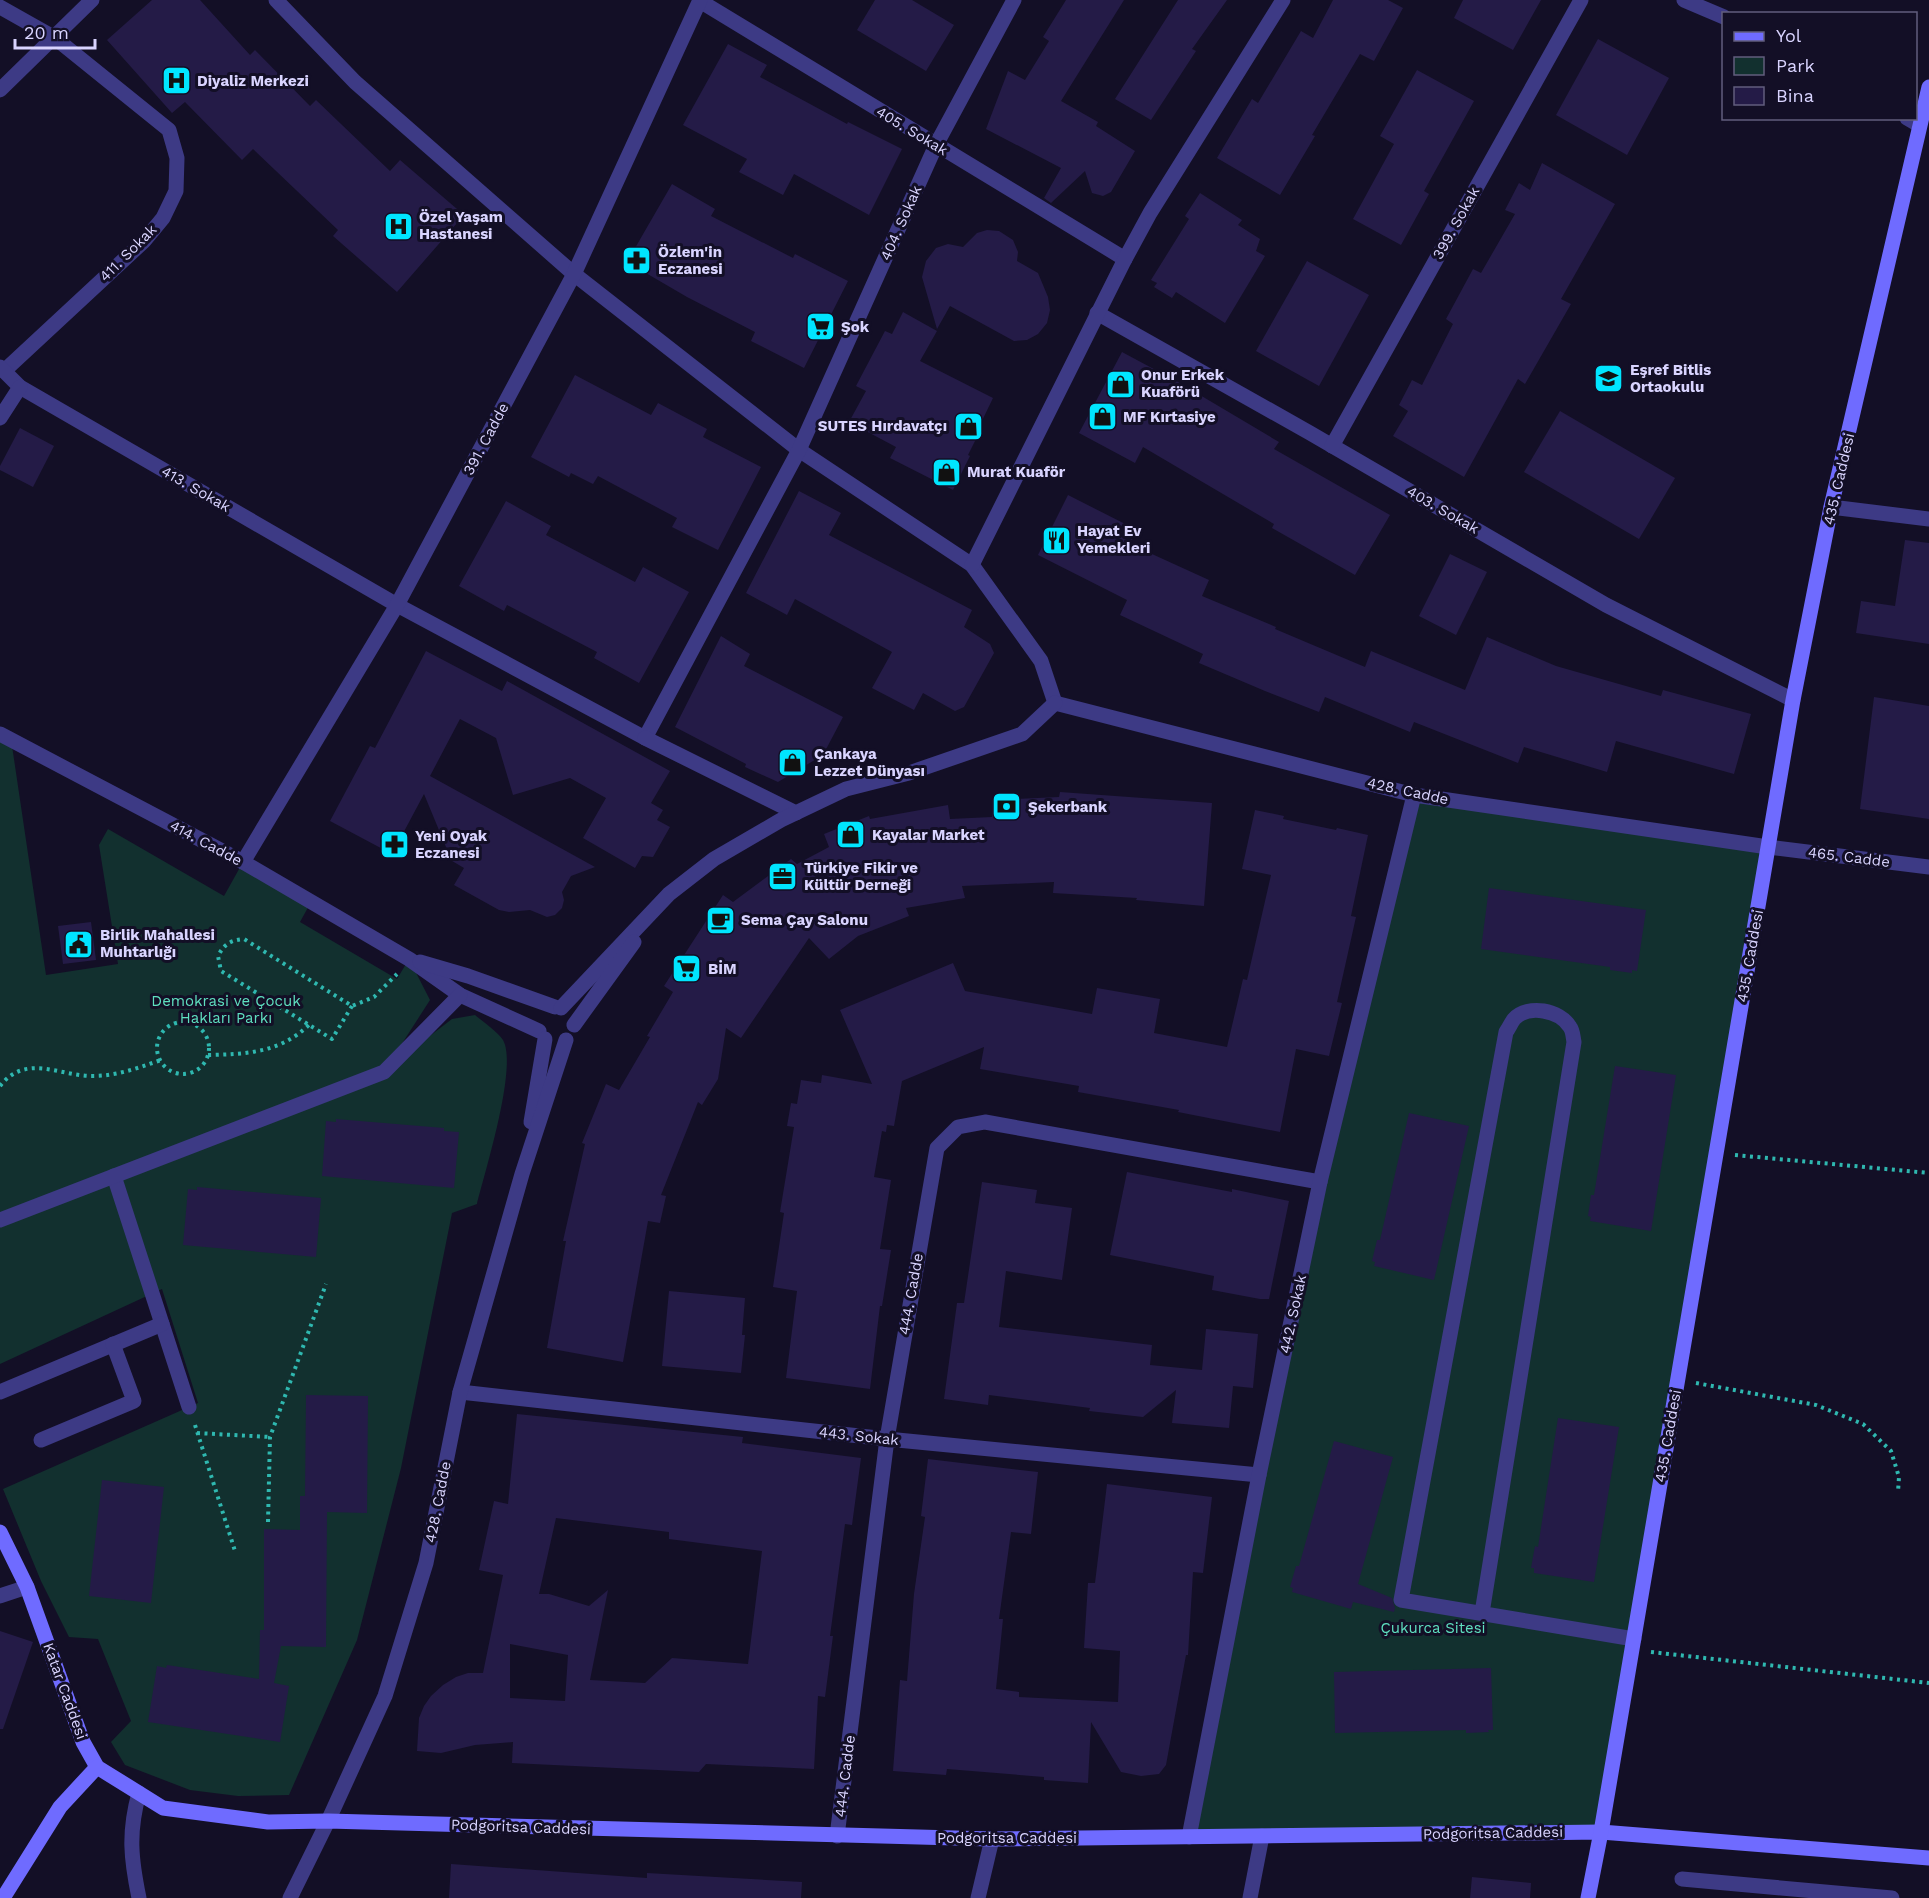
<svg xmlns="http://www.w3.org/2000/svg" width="1929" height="1898" viewBox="0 0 1929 1898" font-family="'Work Sans',sans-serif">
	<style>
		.green { fill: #12302f }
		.building { fill: #241b47; fill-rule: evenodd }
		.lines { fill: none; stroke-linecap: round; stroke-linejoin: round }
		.path { stroke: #2fb8b0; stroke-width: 4; stroke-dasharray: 3 4.5; stroke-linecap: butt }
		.lane { stroke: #3d3a85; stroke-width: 15 }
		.street { stroke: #3d3a85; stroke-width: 15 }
		.secondary { stroke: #6f6bff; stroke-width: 15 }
		.labels { text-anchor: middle; stroke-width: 6; stroke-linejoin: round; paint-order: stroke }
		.poi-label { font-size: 15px; font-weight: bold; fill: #d9d4ff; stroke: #130f26; text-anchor: start }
		.street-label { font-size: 15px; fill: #d9d4ff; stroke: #130f26 }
		.park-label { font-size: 15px; fill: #5fe0c0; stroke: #130f26 }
	</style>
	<rect width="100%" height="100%" fill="#130f26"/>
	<!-- green -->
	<g class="green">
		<path d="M0 734 11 739 46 975 118 964 99 845 108 829 224 896 243 862 311 902 300 922 397 979 409 959 430 1000 385 1070 452 1019 475 1015C482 1021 498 1032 503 1040 518 1066 485 1172 477 1204L452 1213 401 1468 357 1640 289 1795 238 1796 190 1790 125 1765 111 1742 131 1721 98 1639 69 1637 41 1581 3 1489 198 1403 162 1289 0 1364Z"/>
		<path d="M1414 795 1768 847 1601 1832 1189 1837 1259 1475Z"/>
	</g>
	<!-- building -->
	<g class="building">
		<path d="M152 0H200L250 55 255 50 310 106 316 100 390 171 400 160 464 215 397 292 333 236 338 230 253 149 242 160 185 102 172 113 107 40Z"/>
		<path d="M875 0H912L954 25 926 71 857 30Z"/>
		<path d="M1066 0H1124L1061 101 1098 122 1096 126 1135 151 1111 192 1103 196 1092 193 1085 171 1051 203 1044 198 1061 168 986 129 1008 71 1025 80 1049 41 1043 37Z"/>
		<path d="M1178 0H1227L1192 49 1196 51 1151 120 1115 99Z"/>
		<path d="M1333 0H1388L1403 8 1374 61 1360 54 1312 135 1315 136 1280 195 1217 158 1252 99 1258 103 1301 31 1313 38Z"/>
		<path d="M1463 0H1541L1513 50 1454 18Z"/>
		<path d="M1598 39 1669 78 1627 155 1556 115Z"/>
		<path d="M728 44 767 65 760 77 847 124 848 122 902 149 869 215 794 174 783 195 739 172 747 159 683 125Z"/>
		<path d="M1417 70 1474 101 1424 191 1429 194 1401 245 1353 219 1394 144 1380 136Z"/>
		<path d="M1542 163 1615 204 1561 299 1571 304 1525 384 1518 379 1464 477 1393 436 1408 411 1399 405 1412 380 1422 385 1453 324 1446 319 1473 269 1481 273 1515 214 1505 210 1519 183 1530 190Z"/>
		<path d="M672 184 715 209 711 216 793 258 795 254 848 281 804 368 751 341 755 332 687 297 627 262Z"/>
		<path d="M1200 193 1242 220 1238 225 1260 239 1256 251 1265 256 1225 323 1176 292 1172 298 1154 287 1157 283 1151 280 1189 219 1185 216Z"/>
		<path d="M987 230 999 231 1013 240 1018 252 1017 261 1038 273 1048 297 1050 310 1047 323 1038 334 1027 340 1014 341 950 306 937 329 922 277 926 261 936 248 948 244 963 247 977 233Z"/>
		<path d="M1307 261 1369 295 1319 386 1256 351Z"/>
		<path d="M903 312 937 331 920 361 993 398 978 429 980 431 968 455 970 456 953 490 890 458 896 447 849 422 866 391 856 386 885 331 892 334Z"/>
		<path d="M1122 352 1178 382 1279 442 1274 449 1390 515 1355 575 1272 528 1274 524 1143 447 1135 463 1079 433Z"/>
		<path d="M575 375 651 415 658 403 707 429 703 437 761 467 718 550 672 527 677 518 598 476 593 484 571 473 569 477 531 457Z"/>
		<path d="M1560 411 1675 478 1639 539 1524 472Z"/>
		<path d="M20 428 54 446 33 487 0 470V466Z"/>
		<path d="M799 491 841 513 829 535 972 610 964 627 990 644 994 653 964 707 955 711 923 693 914 710 872 688 892 652 795 599 787 615 746 593Z"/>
		<path d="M1068 495 1137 530 1130 544 1209 580 1202 596 1276 627 1275 629 1365 667 1371 651 1465 690 1487 637 1556 666 1661 696 1663 690 1751 714 1734 774 1616 741 1607 772 1524 747 1518 763 1414 722 1410 732 1325 697 1319 712 1265 691 1199 663 1203 654 1120 615 1127 600 1038 555Z"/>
		<path d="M506 501 551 526 546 535 635 582 643 567 689 592 639 683 594 658 597 652 507 605 504 611 459 586Z"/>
		<path d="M1905 540 1929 543V644L1856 633 1861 601 1895 606Z"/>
		<path d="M1450 554 1487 572 1456 635 1419 616Z"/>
		<path d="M721 636 750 654 744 666 843 717 823 755 778 782 745 767 746 764 675 727Z"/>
		<path d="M426 651 502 691 507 681 670 771 651 803 663 810 657 820 670 827 653 857 642 856 635 868 583 838 606 798 570 778 513 795 496 738 460 719 430 776 595 867 571 876 562 892 564 900 562 908 555 915 547 917 530 910 509 912 499 910 454 885 464 868 442 855 446 847 424 794 392 854 330 821 370 746 375 748Z"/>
		<path d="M1874 697 1929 706V819L1860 809Z"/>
		<path d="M1060 792 1212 803 1204 906 1136 900 1137 898 1053 893 1054 882 962 886 965 898 906 908 909 916 858 936 829 959 809 938 741 1038 726 1028 718 1079 702 1105 698 1102 661 1195 666 1196 660 1223 648 1221 623 1362 547 1348 566 1241H563L585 1144 582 1143 606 1084 619 1090 650 1037 647 1036 673 992 664 986 723 895 733 902 791 859 797 864 829 847 824 834 869 816 870 819 948 805 950 819 992 817V800L1059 797Z"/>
		<path d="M1255 810 1284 816 1283 819 1336 830 1337 828 1368 835 1351 916 1356 917 1337 1002 1342 1003 1329 1056 1296 1049 1280 1132 1178 1112 1179 1110 1078 1092 1079 1086 980 1069 984 1047 902 1081 894 1126 887 1125 886 1132 882 1131 874 1177 891 1180 880 1249 891 1250 882 1306H880L870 1389 786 1378 797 1291 773 1287 784 1213 780 1212 794 1127 787 1126 791 1103 797 1104 801 1080 821 1083 822 1075 872 1084 840 1010 953 963 965 991 1092 1014 1097 988 1160 999 1154 1033 1227 1047 1243 979 1247 980 1271 875 1242 869Z"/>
		<path d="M1489 888 1646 910 1637 971 1632 970V973L1610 970V967L1481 949Z"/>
		<path d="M91 922 96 960 63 964 58 926Z"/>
		<path d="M1615 1066 1676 1075 1651 1231 1590 1221 1591 1217 1588 1216 1591 1195H1594Z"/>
		<path d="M1409 1113 1469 1126 1434 1280 1374 1266 1375 1262 1372 1261 1377 1240H1380Z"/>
		<path d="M336 1119 444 1128V1131L459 1132 454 1188 322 1176 326 1121 336 1122Z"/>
		<path d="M1127 1172 1232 1192V1189L1289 1201 1269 1299H1260L1212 1290 1214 1276 1110 1255Z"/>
		<path d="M982 1182 1037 1190 1035 1203 1072 1208 1062 1280 1006 1271 999 1327 1152 1345 1150 1365 1202 1370 1206 1329 1258 1334 1253 1388 1233 1386 1229 1428 1172 1423 1176 1390 1143 1417 1089 1411 1090 1408 989 1395 988 1405 944 1399 957 1303H964Z"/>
		<path d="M197 1187 321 1198 316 1257 183 1245 188 1189 197 1190Z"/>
		<path d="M669 1291 745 1298 742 1335H745L741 1373 662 1366Z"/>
		<path d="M306 1395 368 1396 367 1513 327 1512 326 1647 281 1646 274 1683 289 1686 280 1742 148 1722 157 1666 166 1668 167 1665 259 1679 260 1630H264V1529L300 1530V1496H305Z"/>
		<path d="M517 1414 743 1437 742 1443 861 1458 852 1525 845 1524 830 1636H833L825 1697 818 1696 814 1769 706 1764 699 1772 512 1763 513 1742 475 1745 441 1753 417 1751 419 1718 424 1706 431 1696 443 1685 456 1677 468 1673H483L503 1575 479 1570 494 1501 508 1504ZM556 1518 669 1532V1539L762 1551 748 1664 672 1658 645 1683 590 1680 608 1590 589 1606 549 1594H539ZM510 1644 568 1655 565 1701 510 1698Z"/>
		<path d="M1558 1418 1619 1427 1594 1582 1534 1573V1568H1531L1535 1546 1538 1547Z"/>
		<path d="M1334 1441 1393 1457 1358 1584 1392 1598 1395 1608 1394 1612 1353 1602 1351 1609 1292 1592 1293 1588 1290 1587 1296 1566H1299Z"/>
		<path d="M928 1459 1038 1472 1031 1534 1011 1532 999 1619H1003L996 1689 1019 1692V1697L1118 1702 1120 1651 1084 1648 1088 1583H1095L1107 1484 1212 1497 1203 1573 1193 1572 1188 1655H1186L1166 1765 1159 1774 1141 1776 1121 1772 1091 1722 1088 1783 1044 1780V1777L947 1769 946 1775 893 1771 900 1680 907 1681 914 1594 925 1517 921 1516Z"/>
		<path d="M102 1480 164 1487 151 1603 89 1596Z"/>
		<path d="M0 1631 33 1642 3 1729H0Z"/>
		<path d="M1491 1668 1493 1730H1488L1489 1732 1466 1733V1730L1335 1733 1334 1672Z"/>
		<path d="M451 1864 647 1878V1873L802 1882 801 1898H449Z"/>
		<path d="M1472 1877 1531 1883 1530 1898H1470Z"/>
	</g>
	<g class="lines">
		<!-- path -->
		<g class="path">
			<path d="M352 1006 332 1039 221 971 218 956C224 944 231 940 244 939L352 1006 374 997 397 974"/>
			<circle cx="183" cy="1048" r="26"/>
			<path d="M208 1055C247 1054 279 1053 309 1025"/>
			<path d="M0 1086C26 1053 59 1076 92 1076 117 1076 138 1068 161 1060"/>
			<path d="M1735 1155 1929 1173"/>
			<path d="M1696 1383 1816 1405 1863 1424 1891 1451 1899 1477 1898 1492"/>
			<path d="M195 1425 235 1551"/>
			<path d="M197 1433 270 1437"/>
			<path d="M268 1522 270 1437 326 1284"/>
			<path d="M1651 1652 1929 1683"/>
		</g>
		<!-- lane -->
		<g class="lane">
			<path d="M114 1176 189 1407"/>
			<path d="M0 1392 162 1324"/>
			<path d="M41 1440 134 1401 113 1344"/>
			<path d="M1482 1613 1574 1042C1573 1037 1573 1031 1570 1027 1560 1010 1528 1004 1514 1019 1511 1023 1509 1028 1506 1032L1401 1600 1634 1639"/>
			<path d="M1682 1879 1892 1898"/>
		</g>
		<!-- street -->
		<g class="street">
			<path d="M276 0 355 82 574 274 799 450 972 565 1041 661 1055 703"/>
			<path d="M1684 0 1724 17"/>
			<path d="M700 1 1125 259"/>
			<path d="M0 7 55 38 169 130 177 158 176 191 163 218 144 241 4 371"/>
			<path d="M0 90 92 0"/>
			<path d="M1907 118 1919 125"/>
			<path d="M1097 313 1310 433 1606 605 1793 700"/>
			<path d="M0 367 20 387 397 605 645 738 799 450 936 145 1014 0"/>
			<path d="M0 418 20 387"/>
			<path d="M1332 446 1581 0"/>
			<path d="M1831 507 1929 519"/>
			<path d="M972 565 1125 259 1150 213 1283 0"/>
			<path d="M1055 703 1414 795 1768 847 1929 867"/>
			<path d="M0 734 243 862 409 959 460 995 539 1031"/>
			<path d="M645 738 796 813"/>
			<path d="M243 862 397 605 574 274 700 0"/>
			<path d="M420 962 468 976 555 1007"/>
			<path d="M561 1008 669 894 714 859 781 820 846 789 909 773 1022 734 1055 703"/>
			<path d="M574 1025 634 942"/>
			<path d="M531 1122 545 1039"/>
			<path d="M0 1220 384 1072 460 995"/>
			<path d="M460 1392 887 1439 1259 1475"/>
			<path d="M0 1596 27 1587"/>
			<path d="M837 1836 887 1439 937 1148 958 1127 985 1122 1320 1182"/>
			<path d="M1189 1837 1259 1475 1320 1182 1414 795"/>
			<path d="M139 1898C131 1859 128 1833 139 1793"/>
			<path d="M290 1898 328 1821 385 1696 426 1563 460 1392 522 1174 566 1040"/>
			<path d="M978 1898 992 1839"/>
			<path d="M1250 1898 1262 1836"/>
		</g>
		<!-- secondary -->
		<g class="secondary">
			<path d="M0 1532 27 1587 83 1742 97 1767 163 1808 268 1822 328 1821 992 1839 1601 1832 1929 1858"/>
			<path d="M3 1898 60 1807 97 1767"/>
			<path d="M1588 1898 1601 1832 1793 700 1831 507 1929 87"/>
		</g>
	</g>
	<!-- icons -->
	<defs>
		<symbol id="hospital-square" viewBox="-11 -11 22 22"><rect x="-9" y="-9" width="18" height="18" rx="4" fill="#00e5ff" stroke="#130f26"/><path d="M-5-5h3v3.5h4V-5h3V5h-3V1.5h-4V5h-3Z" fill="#111"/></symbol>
		<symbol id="pharmacy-square" viewBox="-11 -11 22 22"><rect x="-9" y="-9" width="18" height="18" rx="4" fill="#00e5ff" stroke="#130f26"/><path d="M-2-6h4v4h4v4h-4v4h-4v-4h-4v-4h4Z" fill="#111"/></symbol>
		<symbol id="supermarket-square" viewBox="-11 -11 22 22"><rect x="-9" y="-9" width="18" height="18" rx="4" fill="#00e5ff" stroke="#130f26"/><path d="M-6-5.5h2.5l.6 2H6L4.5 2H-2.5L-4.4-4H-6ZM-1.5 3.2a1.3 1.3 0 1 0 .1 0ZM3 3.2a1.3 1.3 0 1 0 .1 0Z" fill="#111"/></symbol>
		<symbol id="school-square" viewBox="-11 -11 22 22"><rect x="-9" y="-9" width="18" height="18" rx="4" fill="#00e5ff" stroke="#130f26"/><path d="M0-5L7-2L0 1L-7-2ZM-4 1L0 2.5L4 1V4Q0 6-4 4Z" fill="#111"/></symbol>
		<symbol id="shop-square" viewBox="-11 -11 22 22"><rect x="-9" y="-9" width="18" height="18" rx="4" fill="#00e5ff" stroke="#130f26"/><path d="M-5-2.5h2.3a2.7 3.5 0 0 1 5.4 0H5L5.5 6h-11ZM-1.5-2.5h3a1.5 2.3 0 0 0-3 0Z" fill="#111"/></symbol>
		<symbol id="restaurant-square" viewBox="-11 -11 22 22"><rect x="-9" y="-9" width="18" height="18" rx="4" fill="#00e5ff" stroke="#130f26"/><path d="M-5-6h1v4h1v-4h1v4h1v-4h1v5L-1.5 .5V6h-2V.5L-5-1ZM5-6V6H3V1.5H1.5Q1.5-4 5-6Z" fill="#111"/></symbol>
		<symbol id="bank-square" viewBox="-11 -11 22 22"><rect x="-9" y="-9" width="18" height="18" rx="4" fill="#00e5ff" stroke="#130f26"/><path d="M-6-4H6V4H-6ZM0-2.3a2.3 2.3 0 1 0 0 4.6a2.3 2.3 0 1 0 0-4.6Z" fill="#111"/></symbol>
		<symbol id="office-square" viewBox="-11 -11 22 22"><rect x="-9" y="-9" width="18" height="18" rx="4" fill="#00e5ff" stroke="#130f26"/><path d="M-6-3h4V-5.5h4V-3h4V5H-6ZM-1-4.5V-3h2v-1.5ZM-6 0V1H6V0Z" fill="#111"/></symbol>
		<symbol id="cafe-square" viewBox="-11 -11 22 22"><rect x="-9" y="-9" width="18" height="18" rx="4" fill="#00e5ff" stroke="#130f26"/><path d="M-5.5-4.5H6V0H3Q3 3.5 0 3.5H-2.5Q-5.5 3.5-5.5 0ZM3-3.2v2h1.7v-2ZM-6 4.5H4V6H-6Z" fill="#111"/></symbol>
		<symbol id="civic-square" viewBox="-11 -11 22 22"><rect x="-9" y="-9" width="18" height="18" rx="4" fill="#00e5ff" stroke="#130f26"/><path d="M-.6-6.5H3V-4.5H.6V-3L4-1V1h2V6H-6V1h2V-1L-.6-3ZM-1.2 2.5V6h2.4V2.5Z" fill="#111"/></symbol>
	</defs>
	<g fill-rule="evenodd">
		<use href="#hospital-square" x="160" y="64" width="33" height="33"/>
		<use href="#hospital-square" x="382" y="210" width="33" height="33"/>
		<use href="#pharmacy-square" x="620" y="244" width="33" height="33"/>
		<use href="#supermarket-square" x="804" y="310" width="33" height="33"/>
		<use href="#school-square" x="1592" y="362" width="33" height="33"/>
		<use href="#shop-square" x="1104" y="368" width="33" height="33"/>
		<use href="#shop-square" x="1086" y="400" width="33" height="33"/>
		<use href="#shop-square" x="952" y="410" width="33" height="33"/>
		<use href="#shop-square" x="930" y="456" width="33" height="33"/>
		<use href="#restaurant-square" x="1040" y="524" width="33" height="33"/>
		<use href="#shop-square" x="776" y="746" width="33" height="33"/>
		<use href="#bank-square" x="990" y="790" width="33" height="33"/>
		<use href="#shop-square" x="834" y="818" width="33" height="33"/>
		<use href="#pharmacy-square" x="378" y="828" width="33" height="33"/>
		<use href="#office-square" x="766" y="860" width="33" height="33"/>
		<use href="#cafe-square" x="704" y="904" width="33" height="33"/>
		<use href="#civic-square" x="62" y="928" width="33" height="33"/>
		<use href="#supermarket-square" x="670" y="952" width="33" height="33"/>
	</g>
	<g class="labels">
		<!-- poi labels -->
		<g class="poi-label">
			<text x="197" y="86">Diyaliz Merkezi</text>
			<text x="419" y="222">Özel Yaşam<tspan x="419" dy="17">Hastanesi</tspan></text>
			<text x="658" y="257">Özlem'in<tspan x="658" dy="17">Eczanesi</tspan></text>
			<text x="841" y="332">Şok</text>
			<text x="1630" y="375">Eşref Bitlis<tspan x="1630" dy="17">Ortaokulu</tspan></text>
			<text x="1141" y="380">Onur Erkek<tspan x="1141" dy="17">Kuaförü</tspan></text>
			<text x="1123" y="422">MF Kırtasiye</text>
			<text x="947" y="431" text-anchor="end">SUTES Hırdavatçı</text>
			<text x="967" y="477">Murat Kuaför</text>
			<text x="1077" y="536">Hayat Ev<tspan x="1077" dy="17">Yemekleri</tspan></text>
			<text x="814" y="759">Çankaya<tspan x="814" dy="17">Lezzet Dünyası</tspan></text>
			<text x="1028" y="812">Şekerbank</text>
			<text x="872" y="840">Kayalar Market</text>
			<text x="415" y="841">Yeni Oyak<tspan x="415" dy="17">Eczanesi</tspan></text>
			<text x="804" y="873">Türkiye Fikir ve<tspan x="804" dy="17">Kültür Derneği</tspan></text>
			<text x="741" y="925">Sema Çay Salonu</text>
			<text x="100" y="940">Birlik Mahallesi<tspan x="100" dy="17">Muhtarlığı</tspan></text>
			<text x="708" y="974">BİM</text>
		</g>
		<!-- street labels -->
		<g class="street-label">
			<text transform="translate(912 131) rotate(31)" y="5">405. Sokak</text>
			<text transform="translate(901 223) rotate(-66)" y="5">404. Sokak</text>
			<text transform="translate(1456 223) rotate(-61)" y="5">399. Sokak</text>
			<text transform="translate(128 253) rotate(-45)" y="5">411. Sokak</text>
			<text transform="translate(486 439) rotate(-62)" y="5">391. Cadde</text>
			<text transform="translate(1839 479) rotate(-77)" y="5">435. Caddesi</text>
			<text transform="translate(196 489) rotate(30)" y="5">413. Sokak</text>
			<text transform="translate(1443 510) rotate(30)" y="5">403. Sokak</text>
			<text transform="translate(1408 791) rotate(12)" y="5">428. Cadde</text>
			<text transform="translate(206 843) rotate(28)" y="5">414. Cadde</text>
			<text transform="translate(1849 857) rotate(7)" y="5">465. Cadde</text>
			<text transform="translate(1750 956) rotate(-80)" y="5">435. Caddesi</text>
			<text transform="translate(911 1294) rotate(-80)" y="5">444. Cadde</text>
			<text transform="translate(1293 1314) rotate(-78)" y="5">442. Sokak</text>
			<text transform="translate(859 1436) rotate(6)" y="5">443. Sokak</text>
			<text transform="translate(1668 1436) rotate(-80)" y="5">435. Caddesi</text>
			<text transform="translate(438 1502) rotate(-79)" y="5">428. Cadde</text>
			<text transform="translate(65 1691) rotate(70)" y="5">Katar Caddesi</text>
			<text transform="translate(845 1776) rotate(-83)" y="5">444. Cadde</text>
			<text transform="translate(521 1827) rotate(2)" y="5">Podgoritsa Caddesi</text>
			<text transform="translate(1493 1833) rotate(-1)" y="5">Podgoritsa Caddesi</text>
			<text x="1007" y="1843">Podgoritsa Caddesi</text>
		</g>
		<!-- park labels -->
		<g class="park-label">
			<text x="226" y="1006">Demokrasi ve Çocuk<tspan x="226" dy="17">Hakları Parkı</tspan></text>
			<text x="1433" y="1633">Çukurca Sitesi</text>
		</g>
	</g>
	<!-- legend -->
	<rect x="1722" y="12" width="195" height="108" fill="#130f26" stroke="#625e7d" stroke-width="1.5"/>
	<rect x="1734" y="32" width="30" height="9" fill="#6f6bff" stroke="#625e7d" stroke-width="1.5"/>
	<text x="1776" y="42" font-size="18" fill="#d9d4ff">Yol</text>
	<rect x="1734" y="57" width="30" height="18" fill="#12302f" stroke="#625e7d" stroke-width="1.5"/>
	<text x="1776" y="72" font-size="18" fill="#d9d4ff">Park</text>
	<rect x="1734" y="87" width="30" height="18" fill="#241b47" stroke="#625e7d" stroke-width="1.5"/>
	<text x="1776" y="102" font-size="18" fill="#d9d4ff">Bina</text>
	<!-- scale -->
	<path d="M15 39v9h80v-9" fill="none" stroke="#d9d4ff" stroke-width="3"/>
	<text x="24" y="39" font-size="18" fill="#d9d4ff" stroke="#130f26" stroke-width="4.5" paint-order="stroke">20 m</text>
</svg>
